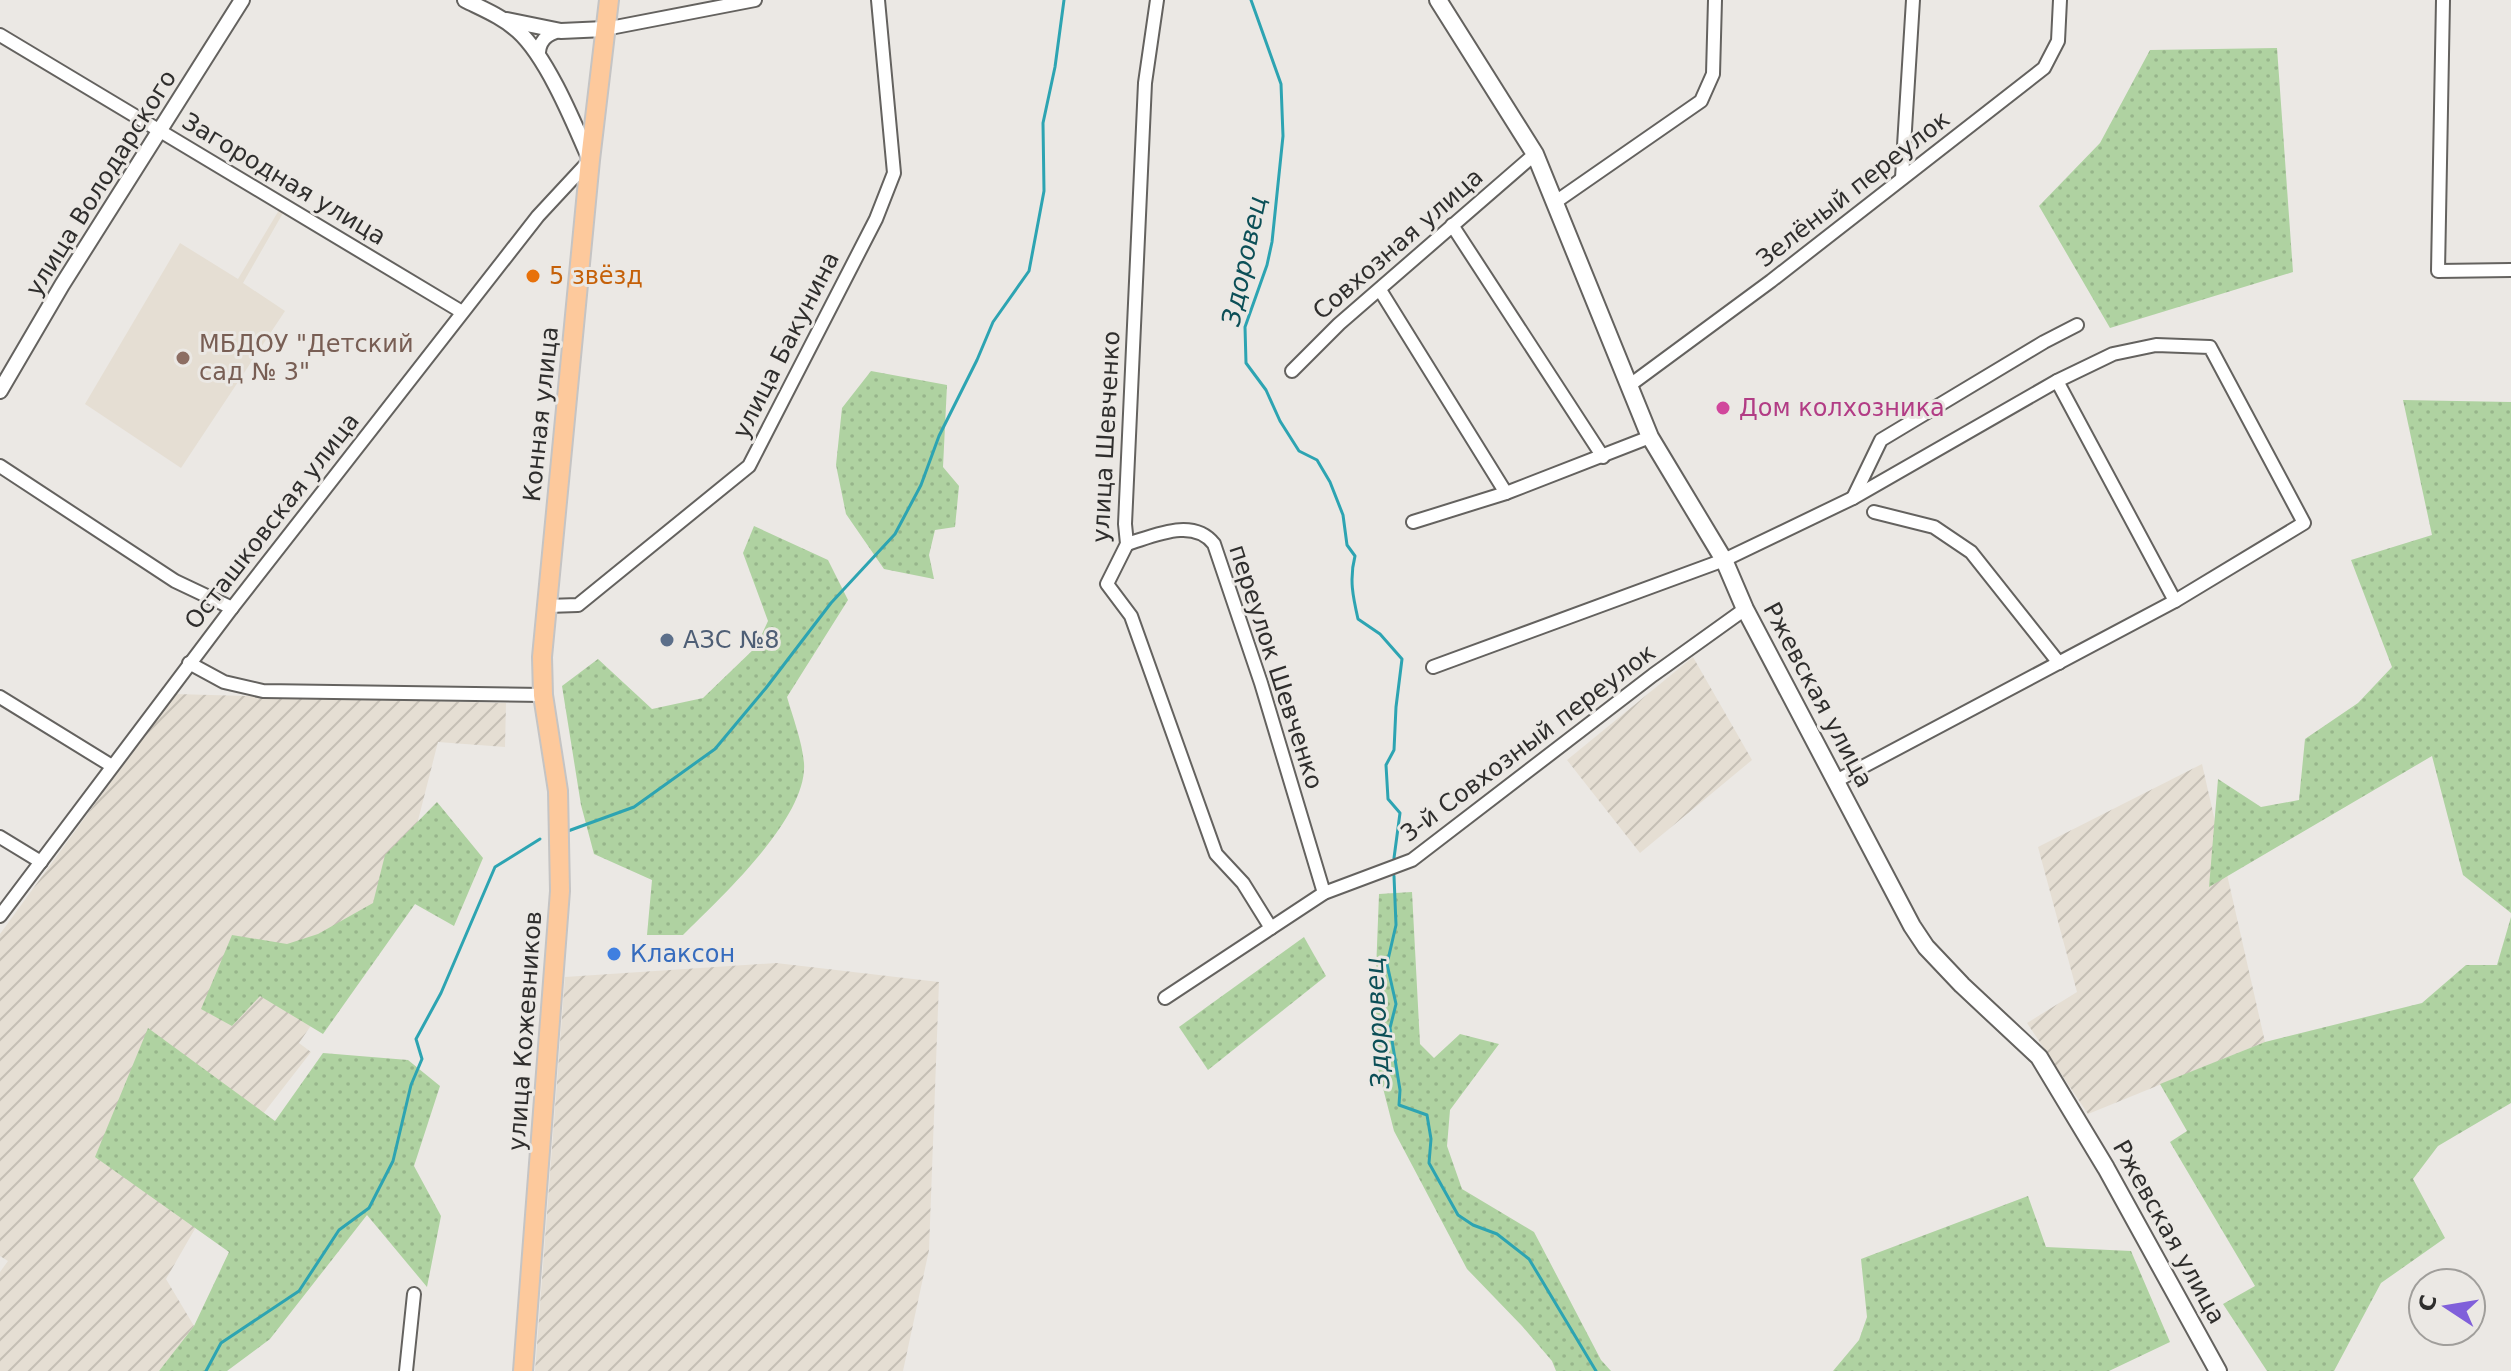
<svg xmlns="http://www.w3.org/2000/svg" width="2511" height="1371" viewBox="0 0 2511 1371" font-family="'DejaVu Sans',sans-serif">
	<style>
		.built { fill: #e5ded3 }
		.industrial { fill: url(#industrial-furrows) }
		.grass { fill: url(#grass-dots) }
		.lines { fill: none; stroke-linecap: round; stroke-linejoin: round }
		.stream { stroke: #2da4b2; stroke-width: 3 }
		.minor-casing { stroke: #64625f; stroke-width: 16 }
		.tertiary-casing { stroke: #64625f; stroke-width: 18 }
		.secondary-casing { stroke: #64625f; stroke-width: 20 }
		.primary-casing { stroke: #c5c4c4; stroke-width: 22 }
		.minor { stroke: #fff; stroke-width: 12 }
		.tertiary { stroke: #fff; stroke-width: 14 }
		.secondary { stroke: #fff; stroke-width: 16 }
		.primary { stroke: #fdc99c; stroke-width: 18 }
		.food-dot { fill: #e8710a; stroke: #ebe8e4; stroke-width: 3 }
		.education-dot { fill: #8d6e63; stroke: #ebe8e4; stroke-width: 3 }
		.hotel-dot { fill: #d1479c; stroke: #ebe8e4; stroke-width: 3 }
		.service-dot { fill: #5c6f8a; stroke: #ebe8e4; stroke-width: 3 }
		.shop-dot { fill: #3f7fe0; stroke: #ebe8e4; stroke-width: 3 }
		.labels { text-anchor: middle; stroke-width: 6; stroke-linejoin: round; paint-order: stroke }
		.street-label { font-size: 24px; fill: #2f2e2d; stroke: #ebe8e4 }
		.food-label { font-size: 24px; fill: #c56008; stroke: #ebe8e4; text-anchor: start }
		.education-label { font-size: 24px; fill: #785e54; stroke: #ebe8e4; text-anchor: start }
		.hotel-label { font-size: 24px; fill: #b23c85; stroke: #ebe8e4; text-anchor: start }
		.service-label { font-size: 24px; fill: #4e5e75; stroke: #ebe8e4; text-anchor: start }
		.shop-label { font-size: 24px; fill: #366cbe; stroke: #ebe8e4; text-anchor: start }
		.water-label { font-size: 26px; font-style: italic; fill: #0c4f57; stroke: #ebe8e4 }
	</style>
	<defs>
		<pattern id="industrial-furrows" width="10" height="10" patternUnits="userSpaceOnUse" patternTransform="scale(2)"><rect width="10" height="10" fill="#e5ded3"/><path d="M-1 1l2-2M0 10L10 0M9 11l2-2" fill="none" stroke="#c5bfb5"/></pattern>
		<pattern id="grass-dots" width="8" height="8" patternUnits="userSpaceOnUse" patternTransform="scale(2)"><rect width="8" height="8" fill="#afd2a1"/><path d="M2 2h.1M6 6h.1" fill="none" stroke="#97b58b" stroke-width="1.8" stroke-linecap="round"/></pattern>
	</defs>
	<rect width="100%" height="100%" fill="#ebe8e4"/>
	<!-- built -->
	<path class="built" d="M279 210 283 213 243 283 285 311 181 468 85 404 180 243 238 279Z"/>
	<!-- industrial -->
	<g class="industrial">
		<path d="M1693 657 1752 760 1640 853 1567 760Z"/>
		<path d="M175 694 506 703 505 747 438 742 410 852 413 877 299 1043 311 1052 256 1123 166 1279 194 1326 159 1371H0V1272L8 1261 0 1256V934Z"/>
		<path d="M2202 764 2265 1042 2088 1114 2027 1023 2077 992 2038 847Z"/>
		<path d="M776 963 939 982 929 1250 903 1371H535L565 977Z"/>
	</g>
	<!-- grass -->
	<g class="grass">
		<path d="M2277 48 2293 272 2110 328 2039 206 2100 143 2150 50Z"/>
		<path d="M871 371 947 385 943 467 959 486 955 527 935 530 929 555 934 579 884 569 846 514 836 465 842 408Z"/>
		<path d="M2403 400 2511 402V913L2463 875 2432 756 2209 887 2218 779 2261 807 2299 800 2305 739 2358 703 2392 667 2351 560 2432 535Z"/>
		<path d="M754 526 828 560 848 600 787 697C793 718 802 741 804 763 808 818 720 898 683 935H647L652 880 594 854 581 805 562 686 598 659 652 709 703 698 756 647 768 621 743 553Z"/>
		<path d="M437 802 483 858 454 926 415 904 323 1034 260 996 232 1026 201 1009 232 935 287 944 318 934 373 903 385 855Z"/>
		<path d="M1412 892 1420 1044 1434 1058 1460 1034 1499 1044 1450 1110 1447 1146 1462 1189 1534 1232 1601 1360 1611 1371H1556L1552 1361 1522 1326 1467 1269 1394 1131 1373 1049 1379 894Z"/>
		<path d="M2511 917V1103L2438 1146 2413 1179 2445 1238 2381 1283 2334 1371H2267L2223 1304 2255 1286 2170 1142 2187 1131 2160 1084 2265 1042 2422 1003 2466 965H2497Z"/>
		<path d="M1304 937 1326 976 1208 1070 1179 1027Z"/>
		<path d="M148 1028 275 1121 323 1053 408 1060 440 1086 414 1166 441 1216 427 1287 367 1215 270 1339 227 1371H159L194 1326 229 1252 95 1157Z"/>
		<path d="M2028 1196 2046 1247 2131 1251 2170 1342 2109 1371H1833L1859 1340 1867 1317 1861 1259Z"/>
	</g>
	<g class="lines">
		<!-- stream -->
		<g class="stream">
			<path d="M1251 0 1281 84 1283 136 1272 242 1267 265 1245 327 1246 363 1266 390 1280 421 1299 451 1317 460 1330 482 1343 515 1347 545 1355 556C1349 579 1353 597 1358 619L1380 634 1402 659 1396 707 1394 750 1386 765 1388 799 1400 813 1394 858"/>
			<path d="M568 831 634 807 715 749 766 688 831 603 895 534 921 485 939 436 977 360 993 322 1029 271 1044 191 1043 123 1055 67 1064 0"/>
			<path d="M1394 876 1396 925 1387 964 1396 1004 1390 1028 1400 1090 1399 1105 1427 1115 1431 1139 1429 1163 1458 1215 1473 1225 1497 1234 1529 1259 1596 1371"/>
			<path d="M206 1371 221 1343 299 1291 339 1230 369 1208 393 1161 411 1085 422 1059 416 1039 441 993 495 867 540 839"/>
		</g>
		<defs>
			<g id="minor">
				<path d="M1157 0 1145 83 1125 524 1127 544 1107 584 1131 616 1216 854 1243 883 1271 928"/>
				<path d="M2443 0 2438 271 2511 270"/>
				<path d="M605 29 755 0"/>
				<path d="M0 35 462 312"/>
				<path d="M539 57C538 42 546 33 561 31"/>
				<path d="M1902 178 1913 0"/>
				<path d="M1554 203 1701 101 1713 74 1715 0"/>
				<path d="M1452 225 1603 457"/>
				<path d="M1380 290 1506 493"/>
				<path d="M1292 371 1339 324 1535 154"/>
				<path d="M2057 381 2175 601"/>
				<path d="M1630 385 1771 281 2044 68 2058 41 2060 0"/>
				<path d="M0 466 175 581 232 608"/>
				<path d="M1853 498 1881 440 2044 342 2077 325"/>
				<path d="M1874 512 1934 527 1971 552 2059 663"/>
				<path d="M1413 522 1506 493 1650 437"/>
				<path d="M1127 544C1154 536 1193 517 1214 544L1261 683 1324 893"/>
				<path d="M547 606 578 605 749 466 876 219 894 173 878 0"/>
				<path d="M189 663 224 682 263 691 543 695"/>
				<path d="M1433 667 1724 560 1853 498 2057 381 2113 354 2156 345 2210 347 2304 523 2175 601 1836 781"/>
				<path d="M0 697 112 766"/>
				<path d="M0 837 41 862"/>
				<path d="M0 916 232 608 538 216 590 160"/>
				<path d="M1165 998 1324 893 1412 860 1653 675 1745 609"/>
				<path d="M406 1371 414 1294"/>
			</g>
			<g id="tertiary">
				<path d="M465 0C483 9 503 17 518 31 547 57 574 123 590 160"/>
				<path d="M507 20 561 31 605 29"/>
				<path d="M0 391 62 285 242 0"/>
			</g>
			<path id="secondary" d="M1438 0 1535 154 1650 437 1724 560 1745 609 1912 926 1926 947 1962 985 2039 1057 2106 1168 2218 1371"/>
			<path id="primary" d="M523 1371 560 891 558 791 543 695 542 657 590 160 609 0"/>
		</defs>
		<!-- minor casing -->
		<use href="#minor" class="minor-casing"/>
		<!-- tertiary casing -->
		<use href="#tertiary" class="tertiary-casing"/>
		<!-- secondary casing -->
		<use href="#secondary" class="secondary-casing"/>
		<!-- primary casing -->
		<use href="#primary" class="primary-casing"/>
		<!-- minor -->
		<use href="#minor" class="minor"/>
		<!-- tertiary -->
		<use href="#tertiary" class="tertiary"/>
		<!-- secondary -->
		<use href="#secondary" class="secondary"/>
		<!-- primary -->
		<use href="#primary" class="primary"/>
	</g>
	<!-- markers -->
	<circle class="food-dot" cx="533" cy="276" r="8"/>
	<circle class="education-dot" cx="183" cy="358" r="8"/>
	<circle class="hotel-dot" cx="1723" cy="408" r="8"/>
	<circle class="service-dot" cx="667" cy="640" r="8"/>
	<circle class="shop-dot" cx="614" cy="954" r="8"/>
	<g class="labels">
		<!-- street labels -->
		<g class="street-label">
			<text transform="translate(284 179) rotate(31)" y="8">Загородная улица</text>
			<text transform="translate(101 183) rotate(-58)" y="8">улица Володарского</text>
			<text transform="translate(1853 189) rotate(-38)" y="8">Зелёный переулок</text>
			<text transform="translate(1398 244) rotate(-41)" y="8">Совхозная улица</text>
			<text transform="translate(786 345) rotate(-63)" y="8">улица Бакунина</text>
			<text transform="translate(541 414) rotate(-84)" y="8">Конная улица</text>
			<text transform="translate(1106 437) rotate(-87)" y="8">улица Шевченко</text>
			<text transform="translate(272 521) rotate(-52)" y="8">Осташковская улица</text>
			<text transform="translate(1276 667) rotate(72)" y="8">переулок Шевченко</text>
			<text transform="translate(1818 695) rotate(62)" y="8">Ржевская улица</text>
			<text transform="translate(1528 743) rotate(-37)" y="8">3-й Совхозный переулок</text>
			<text transform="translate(525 1031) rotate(-86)" y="8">улица Кожевников</text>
			<text transform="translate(2169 1232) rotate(61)" y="8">Ржевская улица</text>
		</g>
		<!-- food labels -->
		<g class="food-label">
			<text x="549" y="284">5 звёзд</text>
		</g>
		<!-- education labels -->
		<g class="education-label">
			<text x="199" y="352">МБДОУ "Детский<tspan x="199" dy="28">сад № 3"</tspan></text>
		</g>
		<!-- hotel labels -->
		<g class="hotel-label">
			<text x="1739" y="416">Дом колхозника</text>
		</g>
		<!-- service labels -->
		<g class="service-label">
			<text x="683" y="648">АЗС №8</text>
		</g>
		<!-- shop labels -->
		<g class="shop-label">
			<text x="630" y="962">Клаксон</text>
		</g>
		<!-- water labels -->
		<g class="water-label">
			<text transform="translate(1244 261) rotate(-78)" y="9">Здоровец</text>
			<text transform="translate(1377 1023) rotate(-93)" y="9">Здоровец</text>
		</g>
	</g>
	<!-- north arrow -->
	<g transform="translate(2447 1307) rotate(282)"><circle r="38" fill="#ebe8e4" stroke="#a09e9b" stroke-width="2"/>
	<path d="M0-6L14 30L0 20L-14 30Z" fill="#805fda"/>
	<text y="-12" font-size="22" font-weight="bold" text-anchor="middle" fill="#2f2e2d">С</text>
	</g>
</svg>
